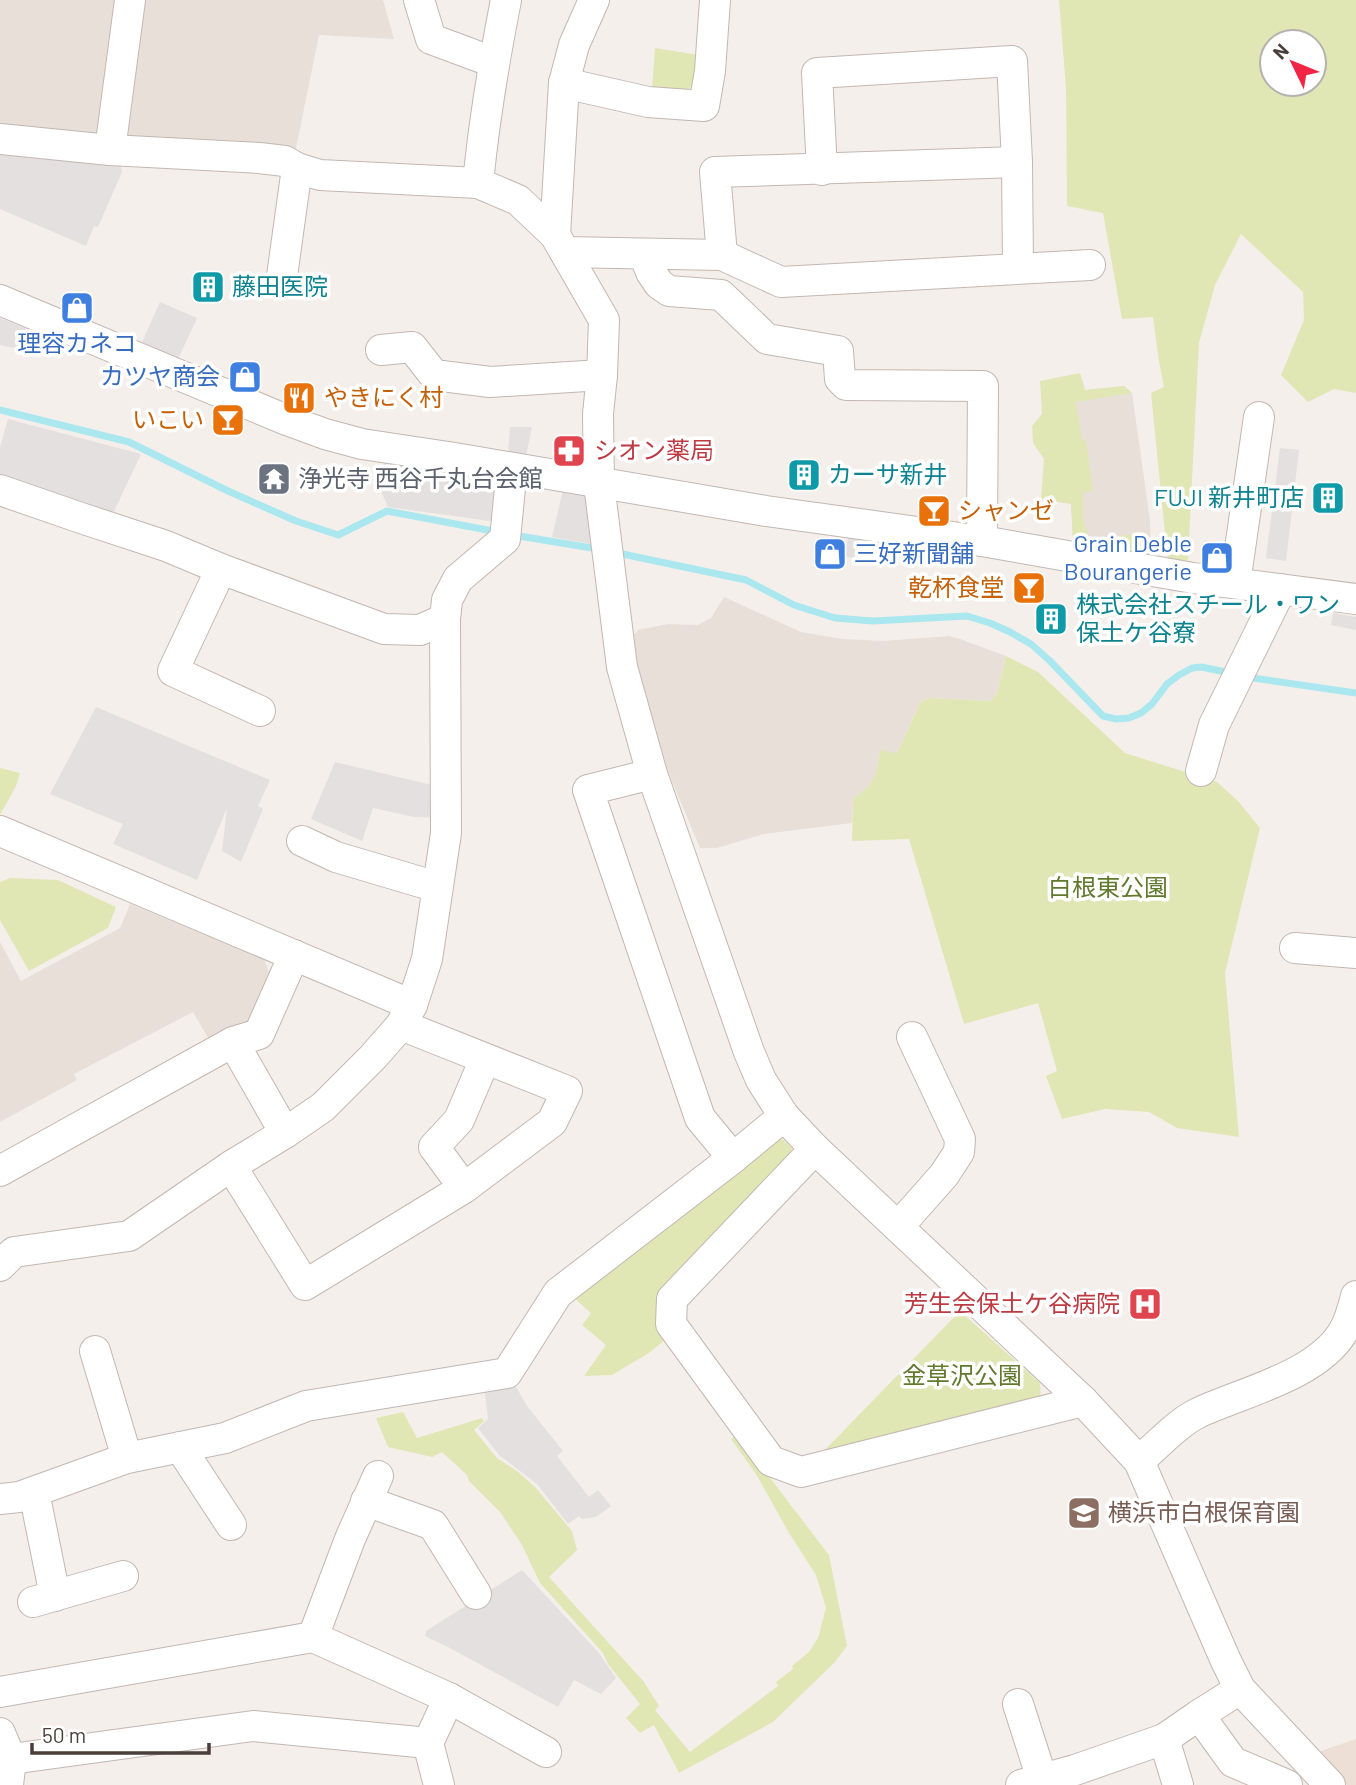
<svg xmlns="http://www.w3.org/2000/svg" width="1356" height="1785" viewBox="0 0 1356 1785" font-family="Barlow,'Noto Sans JP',sans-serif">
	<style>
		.residential { fill: #e8dfd9 }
		.education { fill: #eddfd5 }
		.green { fill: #e0e7b5; fill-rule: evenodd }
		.parking { fill: #e4e0df }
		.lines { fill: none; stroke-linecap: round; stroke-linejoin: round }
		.stream { stroke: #aae7ee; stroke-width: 7 }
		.minor-casing { stroke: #c3b7b0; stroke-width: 32 }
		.minor { stroke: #fff; stroke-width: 30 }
		.labels { text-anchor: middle; stroke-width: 7; stroke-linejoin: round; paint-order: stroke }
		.culture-label { font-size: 24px; fill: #0d838f; stroke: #fff; text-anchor: start }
		.shop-label { font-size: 24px; fill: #366cbe; stroke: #fff; text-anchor: end }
		.food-label { font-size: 24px; fill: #c56008; stroke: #fff; text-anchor: start }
		.health-label { font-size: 24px; fill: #be3a42; stroke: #fff; text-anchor: start }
		.worship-label { font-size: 24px; fill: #5b616d; stroke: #fff; text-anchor: start }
		.park-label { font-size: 24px; fill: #61792d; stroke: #fff }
		.education-label { font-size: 24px; fill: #785e54; stroke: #fff; text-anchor: start }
	</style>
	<rect width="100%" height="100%" fill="#f5efeb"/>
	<!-- residential -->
	<g class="residential">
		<path d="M0 0H383L394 39 319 35 296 148 98 142 0 130Z"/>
		<path d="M1080 373 1085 390 1124 386 1132 393 1150 520 1151 558 1094 552 1091 542 1073 540 1071 504 1052 501Z"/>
		<path d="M724 597 801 632 843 639 883 641 949 636 960 639 1006 656 997 693 990 701 928 698 920 703 897 753 880 751 876 775 870 785 853 799 852 823 764 834 717 848H700L671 779 638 678 633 636 638 630 668 624 698 625 711 618Z"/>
		<path d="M130 904 264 959 270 975 254 1015 244 1026 211 1043 193 1012 74 1074 77 1080 0 1122V942L21 981 120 928Z"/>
	</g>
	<!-- education -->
	<path class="education" d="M1356 1739V1785H1347L1315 1753Z"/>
	<!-- green -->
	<g class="green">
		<path d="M1059 0H1356V393L1334 389 1308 402 1281 375 1304 320 1303 292 1241 234 1215 285 1199 343 1188 560 1168 563 1151 393 1164 387 1159 362 1153 317 1122 319 1103 213 1067 206 1066 88ZM1272 42H1314V84H1272Z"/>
		<path d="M655 48 699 55 698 80 684 93 652 89Z"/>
		<path d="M1080 373 1085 390 1124 386 1132 393 1076 402 1082 439 1086 440 1093 491 1083 493V520L1091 542 1073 540 1071 504 1041 499 1044 459 1033 443 1032 426 1042 414 1040 381Z"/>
		<path d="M1145 532V558L1107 553 1102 539Z"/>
		<path d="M1006 656 1038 672 1125 753 1217 782 1238 801 1260 828 1225 973 1239 1137 1177 1128 1149 1112 1105 1109 1062 1119 1046 1076 1057 1071 1038 1003 964 1024 909 839 852 841 853 799C876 781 876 778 880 750L897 753 920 703 928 698 990 701 997 693Z"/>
		<path d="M0 768 20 773 16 786 0 815Z"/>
		<path d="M10 878 58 880 116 907 108 928 29 971 0 920V882Z"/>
		<path d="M770 1138 782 1139 792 1148 789 1157 669 1285 666 1339 649 1353 612 1375 584 1376 606 1345 582 1325 591 1313 571 1295Z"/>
		<path d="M960 1311 1040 1383 1041 1405 817 1458Z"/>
		<path d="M403 1412 417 1438 482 1418 484 1421 474 1430 497 1458 517 1471 535 1487 572 1531 577 1550 549 1577 644 1682 659 1706 655 1710 690 1752 778 1686 776 1682 793 1669 792 1666 809 1652 818 1638 826 1608 816 1575 789 1533 756 1474 731 1439 737 1435 829 1555 847 1646 834 1663 773 1722 679 1773 654 1725 640 1733 626 1718 640 1704 608 1664 603 1653 540 1583 522 1545 500 1512 469 1481 467 1475 442 1452 432 1457 388 1447 376 1418Z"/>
	</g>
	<!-- parking -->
	<g class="parking">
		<path d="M0 154 121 166 122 172 98 227 94 226 86 246 0 209Z"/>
		<path d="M160 302 197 318 178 359 142 342Z"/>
		<path d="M0 318 63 343 59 357 0 345Z"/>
		<path d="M8 419 141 454 109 522 0 482V448Z"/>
		<path d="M510 427H532L526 456 508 454Z"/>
		<path d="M1280 448 1299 450 1286 561 1266 558Z"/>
		<path d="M384 463 503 477 497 522 388 507 378 484Z"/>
		<path d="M563 490 590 496 597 545 552 537Z"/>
		<path d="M849 534 901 545 897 567 844 556Z"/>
		<path d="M1333 613 1356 617V630L1331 625Z"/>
		<path d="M96 707 270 780 258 806 263 809 241 862 222 851 227 808 197 880 113 844 123 824 50 794Z"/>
		<path d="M335 762 436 786 439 818 414 817 373 808 362 841 311 819Z"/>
		<path d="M514 1383 527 1406 563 1451 557 1456 589 1497 598 1490 611 1506 596 1517 582 1519 579 1516 568 1524 537 1484 499 1455 478 1428 488 1419 484 1385Z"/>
		<path d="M522 1570 599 1653 616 1678 601 1694 574 1680 558 1707 448 1647 425 1636 426 1631Z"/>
	</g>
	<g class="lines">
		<!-- stream -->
		<g class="stream">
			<path d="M0 410 129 442 228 491 296 521 338 535 387 511 498 532"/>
			<path d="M513 535 598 549"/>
			<path d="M613 552 746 580 794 605 835 618 873 621 967 616 990 623 1010 632 1031 644 1049 660 1103 716 1116 719 1129 718 1141 713 1152 704 1167 684 1179 675 1192 668 1201 667 1231 673"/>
			<path d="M1246 677 1356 693"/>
		</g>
		<defs>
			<g id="minor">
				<path d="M419 0 431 39 493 62"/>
				<path d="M564 83 648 102 704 106 710 71 715 0"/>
				<path d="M0 139 110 150 259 158 285 161 297 168 320 175 478 183 518 200 555 235 604 320 602 375 598 414 599 484 622 667 652 774 749 1052 761 1080 784 1116 815 1149 1083 1401 1139 1461 1226 1661 1240 1689 1330 1785"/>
				<path d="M110 150 130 0"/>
				<path d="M822 170 817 73 1012 61 1017 162 1018 268"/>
				<path d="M478 183C484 121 494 61 506 0"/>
				<path d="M555 235 564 83 574 45 594 0"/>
				<path d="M565 252 722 255 781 282 1090 265"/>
				<path d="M644 254 651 272 659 284 669 291 721 295 767 339 838 351 840 379 846 385 983 386 982 541"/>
				<path d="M722 255 715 172 1017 162"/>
				<path d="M282 276 297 168"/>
				<path d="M0 300 284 419 325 434 362 444 455 458 766 511 982 541 1193 578 1356 599"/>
				<path d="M381 350 412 347 434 375 490 382 602 375"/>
				<path d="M0 490 81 518 166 546 221 569 384 629 420 630 445 619"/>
				<path d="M221 569 173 671 260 711"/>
				<path d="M1235 583 1259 417"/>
				<path d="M1201 771 1214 725 1281 589"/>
				<path d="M652 774 588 790 700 1118 733 1158"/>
				<path d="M0 831 412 1005"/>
				<path d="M302 841 336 857 437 887"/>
				<path d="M1295 948 1356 953"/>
				<path d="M233 1042 285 1133"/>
				<path d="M815 1149 672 1299 671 1324 771 1461 801 1472 1083 1401"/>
				<path d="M231 1166 305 1285 464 1188 552 1122 567 1091 401 1025"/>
				<path d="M0 1171 233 1042 259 1034 294 955"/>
				<path d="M464 1188 434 1147 459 1120 485 1059"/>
				<path d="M898 1227 944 1175 959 1152 960 1139 912 1037"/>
				<path d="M0 1266 14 1252 129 1236 231 1166 285 1133 323 1107 373 1057 401 1025 412 1005 427 959 446 833 445 619 447 600 458 579 505 539 512 468"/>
				<path d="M95 1351 127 1458"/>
				<path d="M180 1447 231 1525"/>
				<path d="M1139 1461C1158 1445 1176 1424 1198 1413 1243 1392 1316 1376 1343 1332 1350 1321 1353 1308 1356 1296"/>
				<path d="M34 1492 55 1596"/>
				<path d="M0 1499 19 1497 127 1458 225 1438 306 1406 507 1373 558 1293 733 1158 784 1116"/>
				<path d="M366 1501 433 1525 476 1594"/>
				<path d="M33 1602 123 1576"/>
				<path d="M313 1637 350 1539 378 1476"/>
				<path d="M0 1692 313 1637 449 1698 546 1752"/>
				<path d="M1018 1704 1042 1779"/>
				<path d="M1199 1715 1233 1762 1287 1785"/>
				<path d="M0 1733 11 1759 8 1785"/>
				<path d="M1164 1739 1178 1785"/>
				<path d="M11 1759 253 1726 428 1743"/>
				<path d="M439 1785 428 1743 449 1698"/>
				<path d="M1021 1785 1075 1770 1164 1739 1199 1715 1240 1689"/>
			</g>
		</defs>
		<!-- minor casing -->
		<use href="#minor" class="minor-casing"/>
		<!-- minor -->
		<use href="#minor" class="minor"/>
	</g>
	<!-- icons -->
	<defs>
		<symbol id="building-square" viewBox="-11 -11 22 22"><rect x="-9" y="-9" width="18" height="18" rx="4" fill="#0f9aa8" stroke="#fff"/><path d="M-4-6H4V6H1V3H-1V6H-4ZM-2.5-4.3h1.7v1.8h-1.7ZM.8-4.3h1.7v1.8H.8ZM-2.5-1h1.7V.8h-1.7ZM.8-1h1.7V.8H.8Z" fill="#fff"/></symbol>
		<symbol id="shop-square" viewBox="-11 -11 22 22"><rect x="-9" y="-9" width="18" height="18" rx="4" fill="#3f7fe0" stroke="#fff"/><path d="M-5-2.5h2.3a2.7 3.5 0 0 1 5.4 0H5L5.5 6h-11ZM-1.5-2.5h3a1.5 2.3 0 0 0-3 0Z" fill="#fff"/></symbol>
		<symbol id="restaurant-square" viewBox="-11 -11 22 22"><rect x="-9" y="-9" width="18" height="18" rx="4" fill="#e8710a" stroke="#fff"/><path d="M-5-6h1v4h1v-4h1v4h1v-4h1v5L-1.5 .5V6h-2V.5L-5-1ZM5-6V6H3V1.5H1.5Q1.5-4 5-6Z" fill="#fff"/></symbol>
		<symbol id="bar-square" viewBox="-11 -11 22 22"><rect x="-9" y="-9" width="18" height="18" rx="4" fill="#e8710a" stroke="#fff"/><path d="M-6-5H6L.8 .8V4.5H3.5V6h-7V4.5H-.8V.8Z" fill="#fff"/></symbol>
		<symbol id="pharmacy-square" viewBox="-11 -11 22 22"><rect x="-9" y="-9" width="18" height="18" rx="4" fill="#e0444e" stroke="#fff"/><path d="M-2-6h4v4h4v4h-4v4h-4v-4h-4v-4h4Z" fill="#fff"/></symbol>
		<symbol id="temple-square" viewBox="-11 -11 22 22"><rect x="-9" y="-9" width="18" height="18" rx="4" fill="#6b7280" stroke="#fff"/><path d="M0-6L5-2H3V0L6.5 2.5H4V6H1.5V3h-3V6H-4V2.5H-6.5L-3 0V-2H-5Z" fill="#fff"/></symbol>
		<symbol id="hospital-square" viewBox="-11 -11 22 22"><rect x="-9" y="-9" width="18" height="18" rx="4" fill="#e0444e" stroke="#fff"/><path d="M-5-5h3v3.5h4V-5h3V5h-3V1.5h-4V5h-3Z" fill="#fff"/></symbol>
		<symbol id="school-square" viewBox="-11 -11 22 22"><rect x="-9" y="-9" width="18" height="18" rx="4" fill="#8d6e63" stroke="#fff"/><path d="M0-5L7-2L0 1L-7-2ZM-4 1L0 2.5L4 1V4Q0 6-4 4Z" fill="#fff"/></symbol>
	</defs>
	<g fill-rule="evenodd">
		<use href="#building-square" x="189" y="268" width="38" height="38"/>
		<use href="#shop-square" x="58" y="289" width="38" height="38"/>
		<use href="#shop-square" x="226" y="358" width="38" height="38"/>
		<use href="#restaurant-square" x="280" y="379" width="38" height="38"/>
		<use href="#bar-square" x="209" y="401" width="38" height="38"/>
		<use href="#pharmacy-square" x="550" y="432" width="38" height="38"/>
		<use href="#building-square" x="785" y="456" width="38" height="38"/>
		<use href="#temple-square" x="255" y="460" width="38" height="38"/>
		<use href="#building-square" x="1309" y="479" width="38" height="38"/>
		<use href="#bar-square" x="915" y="492" width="38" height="38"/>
		<use href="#shop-square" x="811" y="535" width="38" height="38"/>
		<use href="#shop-square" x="1198" y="539" width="38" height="38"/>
		<use href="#bar-square" x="1010" y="569" width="38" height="38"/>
		<use href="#building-square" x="1032" y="600" width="38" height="38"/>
		<use href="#hospital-square" x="1126" y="1285" width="38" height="38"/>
		<use href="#school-square" x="1065" y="1494" width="38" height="38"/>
	</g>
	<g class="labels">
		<!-- culture labels -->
		<g class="culture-label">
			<text x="232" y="295">藤田医院</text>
			<text x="828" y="483">カーサ新井</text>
			<text x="1304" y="506" text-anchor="end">FUJI 新井町店</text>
			<text x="1076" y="613">株式会社スチール・ワン<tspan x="1076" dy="28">保土ケ谷寮</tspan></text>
		</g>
		<!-- shop labels -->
		<g class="shop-label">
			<text x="77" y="352" text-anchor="middle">理容カネコ</text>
			<text x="220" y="385">カツヤ商会</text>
			<text x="1192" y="552">Grain Deble<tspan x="1192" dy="28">Bourangerie</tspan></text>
			<text x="854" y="562" text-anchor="start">三好新聞舗</text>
		</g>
		<!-- food labels -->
		<g class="food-label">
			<text x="324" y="406">やきにく村</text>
			<text x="204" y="428" text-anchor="end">いこい</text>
			<text x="958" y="519">シャンゼ</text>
			<text x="1004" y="596" text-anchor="end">乾杯食堂</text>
		</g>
		<!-- health labels -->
		<g class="health-label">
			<text x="594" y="459">シオン薬局</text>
			<text x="1120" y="1312" text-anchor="end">芳生会保土ケ谷病院</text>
		</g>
		<!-- worship labels -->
		<g class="worship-label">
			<text x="298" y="487">浄光寺 西谷千丸台会館</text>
		</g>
		<!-- park labels -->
		<g class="park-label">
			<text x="1108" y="896">白根東公園</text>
			<text x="962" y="1384">金草沢公園</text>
		</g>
		<!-- education labels -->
		<g class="education-label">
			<text x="1108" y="1521">横浜市白根保育園</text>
		</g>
	</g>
	<!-- north arrow -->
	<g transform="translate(1293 63) rotate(313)"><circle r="33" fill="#ffffff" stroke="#b6b2b0" stroke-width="2"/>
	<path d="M0-5L12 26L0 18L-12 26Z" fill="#f22545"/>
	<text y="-10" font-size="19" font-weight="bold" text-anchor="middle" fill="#493e39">N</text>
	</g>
	<!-- scale -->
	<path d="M32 1743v10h177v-10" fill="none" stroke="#493e39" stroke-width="3.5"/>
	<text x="42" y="1743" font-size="21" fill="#493e39" stroke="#ffffff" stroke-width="5" paint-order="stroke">50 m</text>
</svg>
